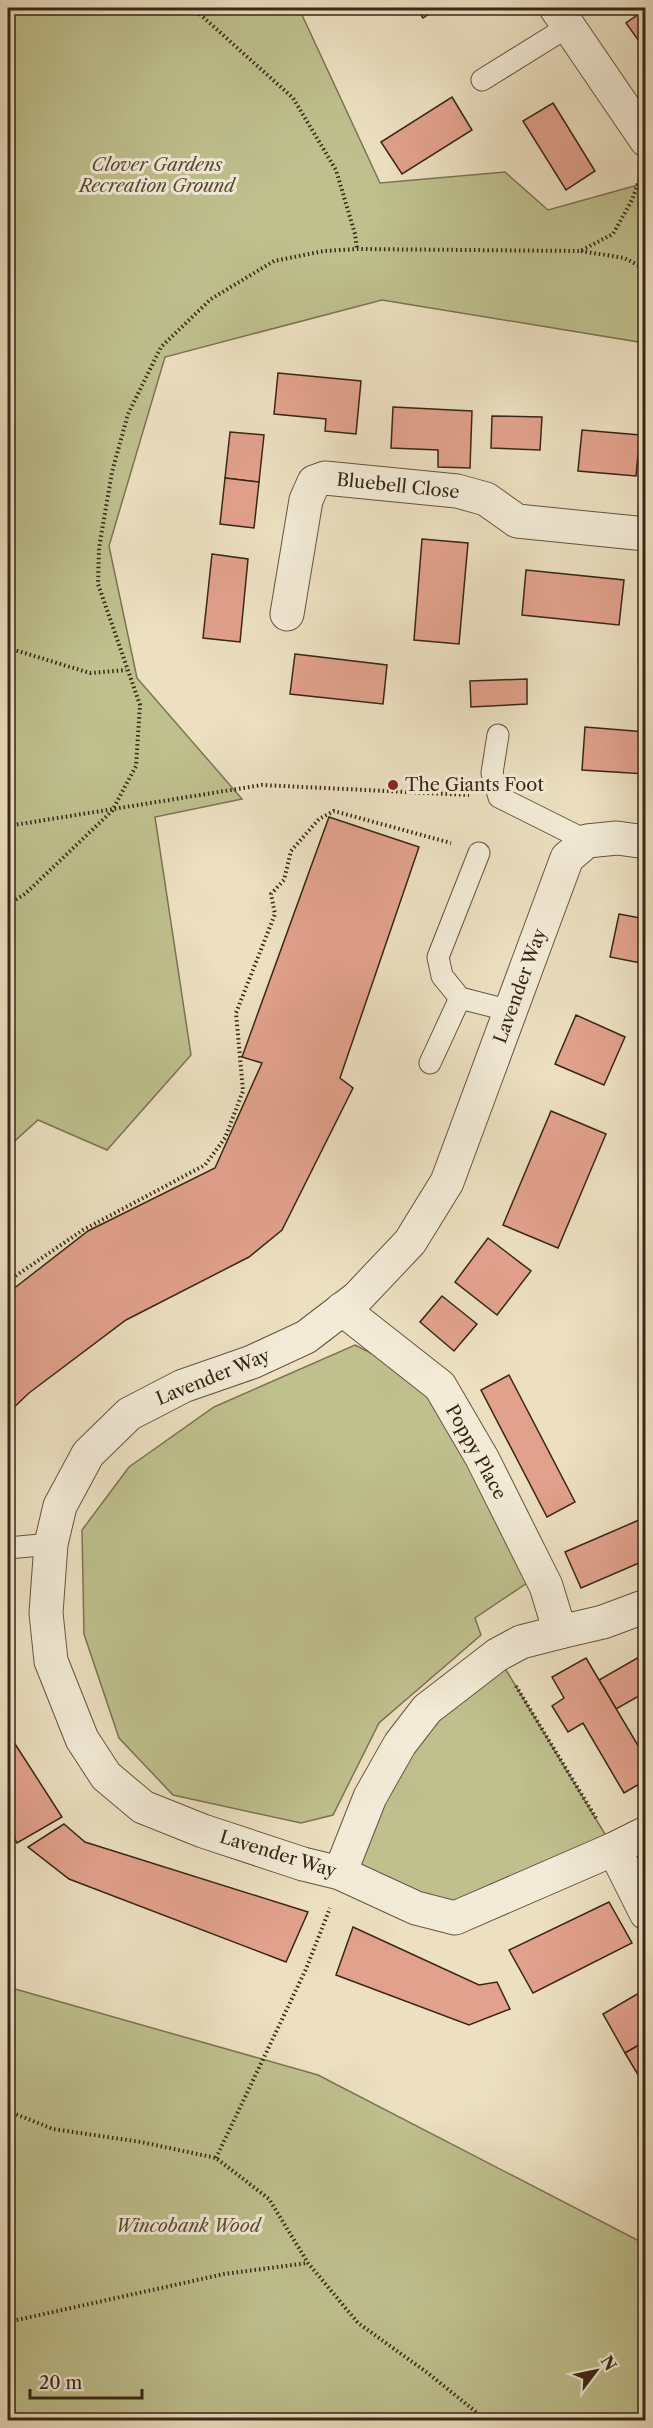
<svg xmlns="http://www.w3.org/2000/svg" width="653" height="2428" viewBox="0 0 653 2428" font-family="'Libre Caslon Text',serif">
	<style>
		.green { fill: #bfc08e; stroke: #7c7352; stroke-width: 1.5 }
		.building { fill: #e2a18d; stroke: #382615; stroke-width: 1.5 }
		.lines { fill: none; stroke-linecap: round; stroke-linejoin: round }
		.service-casing { stroke: #655440; stroke-width: 23 }
		.minor-casing { stroke: #655440; stroke-width: 35 }
		.path { stroke: #382615; stroke-width: 4; stroke-dasharray: 1.5 3; stroke-linecap: butt }
		.service { stroke: #f3ebd7; stroke-width: 21 }
		.minor { stroke: #f3ebd7; stroke-width: 33 }
		.poi-dot { fill: #8f2418; stroke: #f3ebd7; stroke-width: 2 }
		.labels { text-anchor: middle; stroke-width: 6; stroke-linejoin: round; paint-order: stroke }
		.park-label { font-size: 18px; font-style: italic; fill: #5a4c33; stroke: #f3ebd7 }
		.street-label { font-size: 18px; fill: #382615; stroke: #f3ebd7 }
		.poi-label { font-size: 18px; fill: #382615; stroke: #f3ebd7; text-anchor: start }
	</style>
	<rect width="100%" height="100%" fill="#ece0c1"/>
	<filter id="stains"><feTurbulence type="fractalNoise" baseFrequency=".00333" numOctaves="4"/><feColorMatrix values="0 0 0 0 .2 0 0 0 0 .09 0 0 0 0 .02 0 0 0 .5 -.17"/></filter>
	<radialGradient id="worn" r=".72"><stop offset=".6" stop-color="#630" stop-opacity="0"/><stop offset="1" stop-color="#630" stop-opacity=".3"/></radialGradient>
	<!-- green -->
	<g class="green">
		<path d="M8 8H292L302 15 380 183 505 172 548 210 645 183V343L382 300 165 357 109 546 137 678 242 799 155 817 191 1055 107 1150 38 1120 8 1147Z"/>
		<path d="M355 1345 396 1366 444 1411 527 1583 475 1618 481 1635 379 1723 333 1815 301 1823 173 1795 119 1738 84 1634 82 1530 129 1467 214 1407Z"/>
		<path d="M497 1655 614 1849 455 1918 340 1873 370 1797Z"/>
		<path d="M8 1987 318 2075 645 2244V2420H8Z"/>
	</g>
	<!-- building -->
	<g class="building">
		<path d="M416 8H438L423 18Z"/>
		<path d="M646 9V51L626 23Z"/>
		<path d="M452 97 472 130 402 174 381 142Z"/>
		<path d="M553 103 595 171 566 190 523 121Z"/>
		<path d="M278 373 361 381 356 434 325 431 326 419 274 414Z"/>
		<path d="M393 407 472 411 470 468 438 467V450L391 448Z"/>
		<path d="M492 416 542 417 540 450 491 448Z"/>
		<path d="M582 430 640 435 636 476 578 471Z"/>
		<path d="M230 432 264 435 259 482 225 478Z"/>
		<path d="M225 478 259 482 254 528 220 524Z"/>
		<path d="M422 539 468 543 459 644 414 640Z"/>
		<path d="M212 554 248 559 240 642 203 638Z"/>
		<path d="M526 570 624 580 619 625 522 615Z"/>
		<path d="M295 654 387 665 383 704 290 694Z"/>
		<path d="M527 679V704L471 707 470 681Z"/>
		<path d="M585 727 646 732V774L582 770Z"/>
		<path d="M329 817 419 847 340 1078 353 1088 282 1230 249 1257 126 1320 29 1393 8 1413V1293L88 1231 215 1168 262 1063 242 1057Z"/>
		<path d="M619 914 646 919V964L610 957Z"/>
		<path d="M576 1015 625 1037 604 1085 555 1064Z"/>
		<path d="M551 1111 606 1134 558 1248 503 1225Z"/>
		<path d="M488 1238 531 1271 497 1315 455 1282Z"/>
		<path d="M442 1296 477 1324 454 1351 420 1322Z"/>
		<path d="M509 1375 575 1502 547 1517 481 1390Z"/>
		<path d="M646 1517V1560L581 1588 565 1552Z"/>
		<path d="M646 1653V1692L616 1709 599 1680Z"/>
		<path d="M586 1658 646 1759V1780L624 1793 583 1723 568 1732 552 1706 564 1698 552 1677Z"/>
		<path d="M8 1733 62 1817 17 1843 8 1828Z"/>
		<path d="M64 1824 85 1842 308 1912 286 1962 69 1879 28 1847Z"/>
		<path d="M609 1902 632 1943 533 1993 509 1950Z"/>
		<path d="M353 1927 479 1985 497 1982 510 2009 469 2025 336 1975Z"/>
		<path d="M639 1993 646 2005V2041L625 2053 603 2014Z"/>
		<path d="M646 2041V2088L625 2053Z"/>
	</g>
	<g class="lines">
		<defs>
			<g id="service">
				<path d="M482 80 569 26"/>
				<path d="M498 735 492 773 499 797 587 841"/>
				<path d="M479 853 438 957 442 976 460 998 511 1011"/>
				<path d="M430 1063 460 998"/>
				<path d="M8 1548 51 1544"/>
			</g>
			<g id="minor">
				<path d="M556 8 646 140"/>
				<path d="M287 614 306 500 314 482 325 478 457 491 486 499 517 521 646 534"/>
				<path d="M646 842 617 838 587 841 567 858 447 1182 410 1242 357 1298 306 1337 252 1362 183 1386 129 1414 88 1454 60 1506 51 1544 46 1613 51 1661 82 1739 106 1776 143 1807 203 1831 303 1864 340 1873 416 1908 455 1918 614 1849 646 1913"/>
				<path d="M342 1309 440 1386 482 1458 546 1586 560 1632 603 1622 646 1606"/>
				<path d="M614 1849 646 1833"/>
				<path d="M340 1873 370 1797 400 1744 427 1709 497 1655 521 1642 560 1632"/>
			</g>
		</defs>
		<!-- service casing -->
		<use href="#service" class="service-casing"/>
		<!-- minor casing -->
		<use href="#minor" class="minor-casing"/>
		<!-- path -->
		<g class="path">
			<path d="M193 8 293 98 336 170 355 234 357 249"/>
			<path d="M581 251 624 258 646 269"/>
			<path d="M8 648 90 673 126 670"/>
			<path d="M8 826 262 785 469 795"/>
			<path d="M8 904 25 894 112 811 136 766 140 705 98 584 99 548 112 472 128 414 161 347 211 299 274 261 324 251 357 249 580 251 613 234 632 200 641 175"/>
			<path d="M8 1281 83 1230 205 1165 225 1138 243 1091 236 1013 275 914 271 894 284 880 291 851 319 819 334 811 451 843"/>
			<path d="M516 1686 596 1818"/>
			<path d="M8 2111 53 2129 141 2142 216 2158 269 2199 308 2263 358 2323 429 2374 486 2420"/>
			<path d="M216 2158 306 1969 330 1908"/>
			<path d="M8 2322 224 2274 308 2263"/>
		</g>
		<!-- service -->
		<use href="#service" class="service"/>
		<!-- minor -->
		<use href="#minor" class="minor"/>
	</g>
	<!-- markers -->
	<circle class="poi-dot" cx="393" cy="785" r="6"/>
	<g class="labels">
		<!-- park labels -->
		<g class="park-label">
			<text x="157" y="171">Clover Gardens<tspan x="157" dy="21">Recreation Ground</tspan></text>
			<text x="188" y="2232">Wincobank Wood</text>
		</g>
		<!-- street labels -->
		<g class="street-label">
			<text transform="translate(398 486) rotate(6)" y="6">Bluebell Close</text>
			<text transform="translate(520 986) rotate(-70)" y="6">Lavender Way</text>
			<text transform="translate(213 1377) rotate(-22)" y="6">Lavender Way</text>
			<text transform="translate(476 1452) rotate(61)" y="6">Poppy Place</text>
			<text transform="translate(278 1854) rotate(17)" y="6">Lavender Way</text>
		</g>
		<!-- poi labels -->
		<g class="poi-label">
			<text x="405" y="791">The Giants Foot</text>
		</g>
	</g>
	<!-- margin -->
	<rect width="653" height="2428" fill="none" stroke="#ece0c1" stroke-width="30"/>
	<rect x="9" y="9" width="635" height="2410" fill="none" stroke="#382615" stroke-width="3"/>
	<rect x="15" y="15" width="623" height="2398" fill="none" stroke="#382615" stroke-width="1.5"/>
	<!-- north arrow -->
	<g transform="translate(596 2371) rotate(58)" stroke="#f3ebd7" stroke-width="4.5" paint-order="stroke">
	<path d="M0-4.5L10 22L0 15L-10 22Z" fill="#382615"/>
	<text y="-9" font-size="16" font-weight="bold" text-anchor="middle" fill="#382615">N</text>
	</g>
	<!-- scale -->
	<path d="M30 2389v9h112v-9" fill="none" stroke="#382615" stroke-width="3"/>
	<text x="39" y="2389" font-size="18" fill="#382615" stroke="#f3ebd7" stroke-width="4.5" paint-order="stroke">20 m</text>
	<rect width="100%" height="100%" filter="url(#stains)"/>
	<rect width="100%" height="100%" fill="url(#worn)"/>
</svg>
